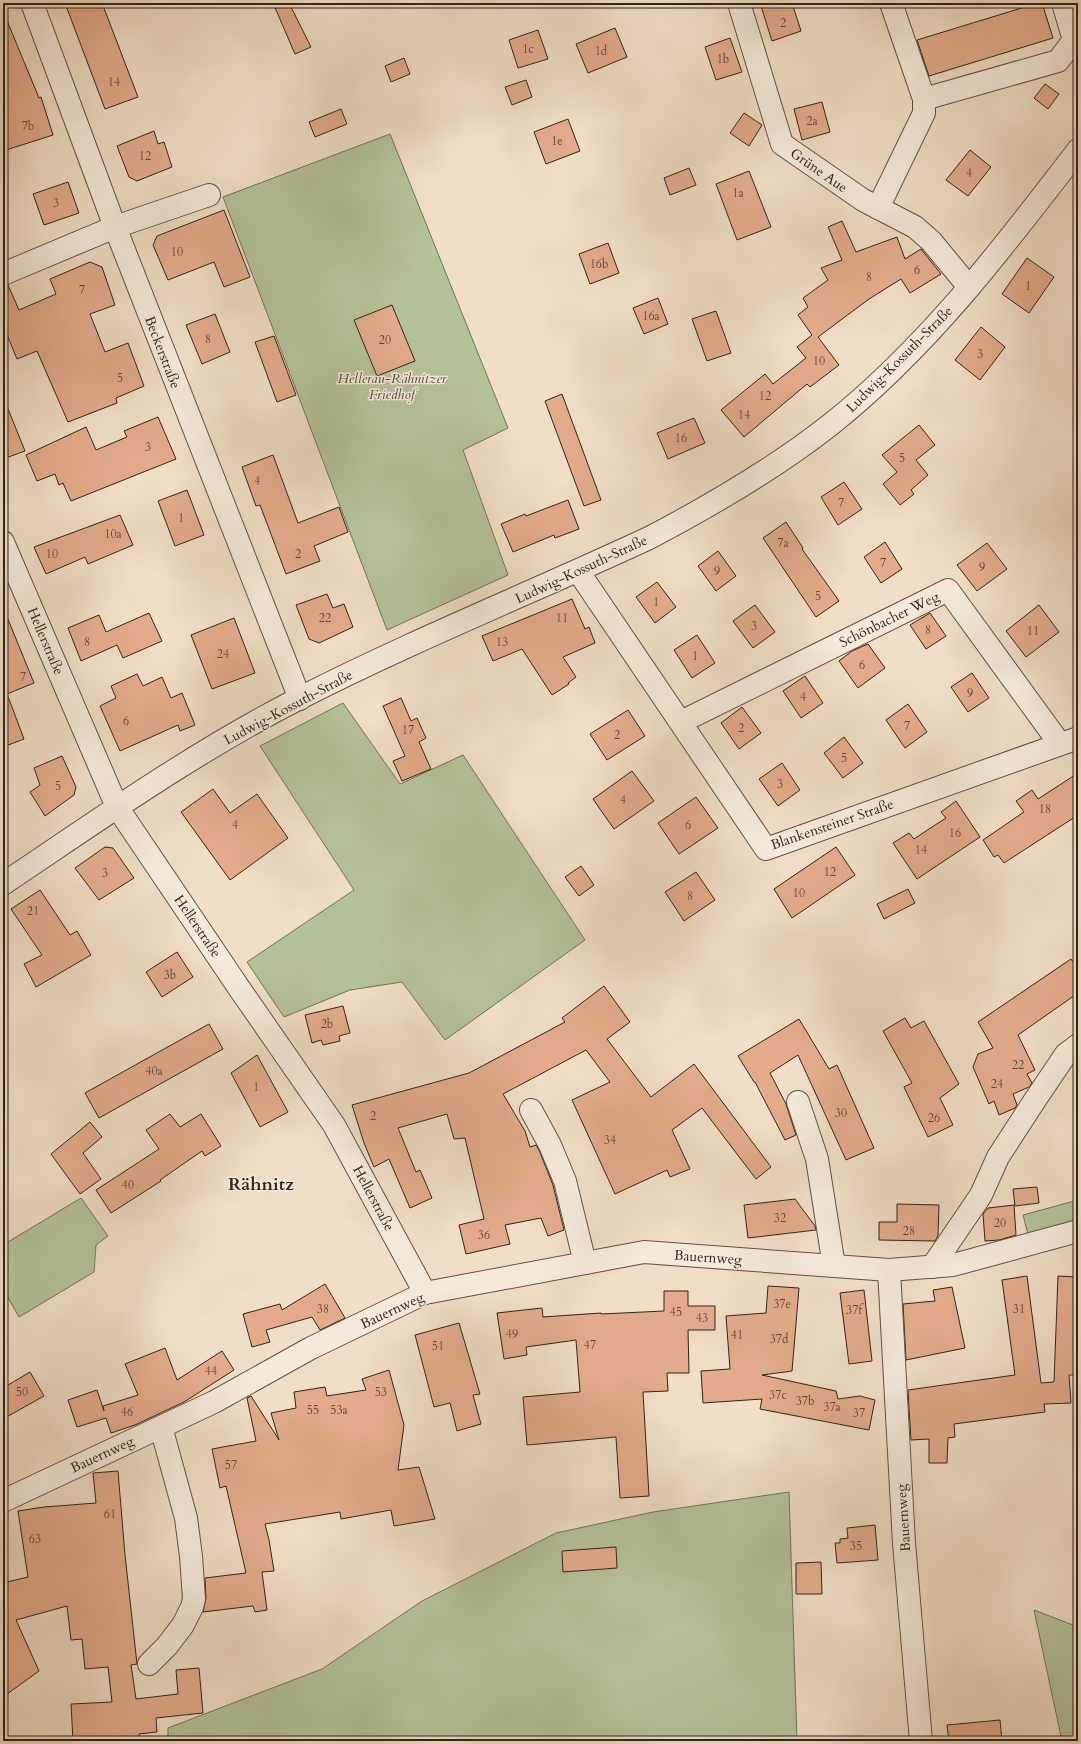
<svg xmlns="http://www.w3.org/2000/svg" width="1081" height="1744" viewBox="0 0 1081 1744" font-family="Cardo,serif">
	<style>
		.green { fill: #b4c299; stroke: #72735a }
		.building { fill: #e3ab8b; stroke: #30241c }
		.lines { fill: none; stroke-linecap: round; stroke-linejoin: round }
		.minor-casing { stroke: #605246; stroke-width: 24 }
		.minor { stroke: #f5eada; stroke-width: 22 }
		.labels { text-anchor: middle; stroke-width: 3; stroke-linejoin: round; paint-order: stroke }
		.number-label { font-size: 12px; fill: #5d4638 }
		.street-label { font-size: 14px; fill: #30241c; stroke: #f5eada }
		.park-label { font-size: 14px; font-style: italic; fill: #514c3b; stroke: #f5eada }
		.district-label { font-size: 18px; font-weight: bold; fill: #30241c; stroke: #f5eada }
	</style>
	<rect width="100%" height="100%" fill="#f0dec6"/>
	<filter id="stains"><feTurbulence type="fractalNoise" baseFrequency=".005" numOctaves="4"/><feColorMatrix values="0 0 0 0 .2 0 0 0 0 .09 0 0 0 0 .02 0 0 0 .5 -.17"/></filter>
	<radialGradient id="worn" r=".72"><stop offset=".6" stop-color="#630" stop-opacity="0"/><stop offset="1" stop-color="#630" stop-opacity=".3"/></radialGradient>
	<!-- green -->
	<g class="green">
		<path d="M390 134 508 428 463 450 508 575 387 630 223 197Z"/>
		<path d="M343 703 400 784 463 755 585 940 445 1040 402 982 350 990 284 1017 247 962 354 890 260 746Z"/>
		<path d="M81 1198 108 1236 96 1245 94 1272 19 1317 3 1289V1245Z"/>
		<path d="M1078 1200V1220L1028 1234 1023 1215Z"/>
		<path d="M789 1492 797 1741H168V1728L322 1669 422 1601 556 1533 653 1512Z"/>
		<path d="M1034 1610 1078 1627V1741H1062Z"/>
	</g>
	<!-- building -->
	<g class="building">
		<path d="M65 3H102L138 97 105 109Z"/>
		<path d="M273 3H289L311 47 295 54Z"/>
		<path d="M760 3H792L801 31 772 41Z"/>
		<path d="M1038 3H1042L1053 38 929 76 917 40Z"/>
		<path d="M3 11 39 98 41 97 53 135 3 151Z"/>
		<path d="M615 28 627 57 588 73 576 44Z"/>
		<path d="M538 30 548 59 518 68 509 40Z"/>
		<path d="M730 38 742 72 716 80 705 47Z"/>
		<path d="M404 58 410 74 391 82 385 66Z"/>
		<path d="M526 80 532 97 512 105 505 87Z"/>
		<path d="M1045 84 1059 94 1048 109 1034 98Z"/>
		<path d="M822 102 830 132 802 140 794 109Z"/>
		<path d="M341 109 347 124 315 137 309 122Z"/>
		<path d="M744 113 762 125 749 146 730 133Z"/>
		<path d="M568 119 580 151 546 164 534 132Z"/>
		<path d="M154 131 158 144 164 142 172 167 137 181 129 177 117 146Z"/>
		<path d="M970 150 991 167 968 196 946 180Z"/>
		<path d="M689 168 696 185 670 195 664 178Z"/>
		<path d="M749 171 771 227 737 240 716 184Z"/>
		<path d="M68 182 79 213 44 225 33 194Z"/>
		<path d="M224 210 250 277 224 287 214 262 168 280 153 245 157 236Z"/>
		<path d="M842 221 856 252 897 237 905 259 921 249 941 274 910 293 901 279 869 299 818 337 839 365 810 387 807 384 744 437 721 410 765 374 773 384 806 358 797 347 812 335 798 315 808 307 803 298 828 280 821 268 842 260 828 227Z"/>
		<path d="M608 243 619 273 590 284 579 254Z"/>
		<path d="M1027 258 1054 277 1029 313 1002 294Z"/>
		<path d="M90 262 102 267 115 305 90 314 105 352 128 343 144 386 116 398 117 403 68 422 37 351 17 359 3 325V286L8 285 19 310 56 294 50 279Z"/>
		<path d="M658 298 668 324 644 334 633 308Z"/>
		<path d="M392 305 415 361 377 376 354 320Z"/>
		<path d="M716 311 731 353 707 361 692 319Z"/>
		<path d="M215 314 230 352 202 364 186 325Z"/>
		<path d="M981 327 1005 347 980 380 955 360Z"/>
		<path d="M274 336 296 395 277 402 255 342Z"/>
		<path d="M562 394 601 500 584 506 545 401Z"/>
		<path d="M3 399H4L25 451 3 459Z"/>
		<path d="M158 417 176 459 71 501 63 483 59 485 55 474 37 481 26 455 86 427 96 450 127 437 124 431Z"/>
		<path d="M694 418 705 443 668 459 657 433Z"/>
		<path d="M919 425 935 445 916 460 928 475 911 490 914 494 900 505 883 484 897 472 882 455Z"/>
		<path d="M273 455 298 523 339 507 348 532 314 546 320 561 286 574 260 505 256 506 242 467Z"/>
		<path d="M844 482 862 509 838 525 821 497Z"/>
		<path d="M187 490 204 535 175 546 158 501Z"/>
		<path d="M568 500 579 529 555 538 554 535 513 552 501 524 525 514 526 516Z"/>
		<path d="M120 515 133 545 88 564 85 557 46 574 34 547Z"/>
		<path d="M786 522 803 548 802 549 839 601 816 617 763 538Z"/>
		<path d="M885 542 902 569 881 583 864 557Z"/>
		<path d="M987 543 1007 569 977 591 957 565Z"/>
		<path d="M718 551 736 576 716 591 698 566Z"/>
		<path d="M657 582 676 607 655 623 636 597Z"/>
		<path d="M327 594 333 608 344 604 353 627 319 643 309 639 296 605Z"/>
		<path d="M572 599 585 629 589 627 595 643 563 657 576 677 568 683 569 684 552 695 522 649 493 661 482 636Z"/>
		<path d="M755 605 775 632 753 648 733 621Z"/>
		<path d="M1039 605 1059 632 1026 657 1006 631Z"/>
		<path d="M3 607 34 683 7 694 24 739 3 747Z"/>
		<path d="M149 613 162 641 123 658 117 645 81 661 68 628 99 615 106 632Z"/>
		<path d="M930 613 946 636 926 649 910 625Z"/>
		<path d="M234 618 255 673 212 689 191 635Z"/>
		<path d="M697 635 715 663 692 678 674 650Z"/>
		<path d="M868 644 885 668 858 688 839 661 852 651Z"/>
		<path d="M972 673 989 698 968 712 951 687Z"/>
		<path d="M137 674 143 686 162 677 171 698 182 693 195 725 180 731 178 725 120 751 100 706 116 698 111 686Z"/>
		<path d="M805 676 823 703 801 718 783 691Z"/>
		<path d="M401 698 411 721 417 718 426 738 419 742 431 769 402 781 393 761 405 756 383 706Z"/>
		<path d="M908 704 927 732 905 748 886 720Z"/>
		<path d="M742 707 761 733 739 749 721 723Z"/>
		<path d="M628 710 645 736 607 760 590 734Z"/>
		<path d="M844 737 863 763 843 778 824 753Z"/>
		<path d="M62 756 76 787 74 795 45 816 30 792 40 785 34 768Z"/>
		<path d="M782 763 800 790 778 806 759 779Z"/>
		<path d="M632 771 654 801 614 829 593 799Z"/>
		<path d="M1078 773V815L1004 863 998 855 994 857 983 840 1024 812 1016 801 1032 790 1038 799Z"/>
		<path d="M213 789 230 813 257 794 288 838 230 880 181 812Z"/>
		<path d="M696 797 718 828 679 854 658 823Z"/>
		<path d="M956 801 980 837 917 879 893 843 909 833 914 839 929 829 946 818 941 812Z"/>
		<path d="M105 847 113 848 134 878 99 900 75 868Z"/>
		<path d="M836 847 855 875 792 918 774 889Z"/>
		<path d="M581 866 594 885 579 896 565 877Z"/>
		<path d="M696 872 715 900 684 921 665 892Z"/>
		<path d="M908 889 915 903 884 919 877 904Z"/>
		<path d="M40 890 70 935 77 931 91 955 36 987 24 964 42 955 11 909Z"/>
		<path d="M177 952 193 977 162 997 146 972Z"/>
		<path d="M1071 959 1078 969V993L1018 1035 1035 1070 1027 1074 1032 1083 1029 1087 1013 1094 1017 1105 1015 1108 999 1115 994 1101 989 1104 973 1067 978 1054 993 1048 978 1022Z"/>
		<path d="M604 986 630 1022 607 1039 651 1097 694 1064 771 1167 756 1179 702 1108 672 1130 690 1169 670 1177 667 1170 615 1194 572 1100 610 1082 586 1050 503 1094 525 1131 530 1147 536 1145 539 1150 553 1185 564 1230 548 1236 541 1218 505 1225 510 1244 466 1254 459 1225 484 1219 465 1138 454 1139 447 1114 398 1128 416 1172 420 1170 432 1198 410 1208 389 1159 374 1167 364 1143 352 1105 469 1073 565 1022 562 1018Z"/>
		<path d="M343 1006 350 1033 339 1036 340 1041 323 1045 321 1040 312 1043 305 1015Z"/>
		<path d="M905 1018 911 1028 924 1021 959 1084 940 1098 953 1125 928 1137 904 1087 912 1083 883 1031Z"/>
		<path d="M799 1019 829 1069 837 1065 874 1148 846 1160 798 1055 770 1073 786 1104 796 1135 785 1140 755 1082H754L738 1056Z"/>
		<path d="M209 1024 223 1049 99 1118 85 1093Z"/>
		<path d="M257 1055 288 1112 260 1127 231 1073Z"/>
		<path d="M170 1114 180 1127 201 1114 221 1146 205 1156 202 1151 160 1180 161 1181 111 1213 96 1190 159 1149 146 1130Z"/>
		<path d="M90 1122 102 1137 83 1153 101 1179 80 1194 51 1154Z"/>
		<path d="M1037 1187 1039 1203 1015 1206 1013 1189Z"/>
		<path d="M795 1199 815 1226 816 1230 748 1238 744 1205Z"/>
		<path d="M897 1204 939 1205 938 1236 935 1241 879 1240V1222H897Z"/>
		<path d="M1014 1205 1016 1235 999 1240 985 1241 983 1214 988 1208Z"/>
		<path d="M1027 1276 1041 1383 1054 1382 1058 1276 1078 1277V1375H1069L1071 1403 1044 1404 1045 1412 954 1424 955 1437 948 1438 947 1463H929V1439L911 1440 908 1390 1015 1375 1002 1280Z"/>
		<path d="M325 1284 345 1318 320 1330 312 1317 266 1330 270 1342 252 1347 243 1314 280 1304 282 1310Z"/>
		<path d="M768 1286 799 1288 792 1371 762 1375 836 1391 838 1399 860 1396 875 1400 869 1430 760 1409 762 1399 703 1403 701 1371 730 1369 726 1316 766 1313Z"/>
		<path d="M952 1287 965 1348 906 1360 903 1304 935 1301 933 1290Z"/>
		<path d="M864 1290 872 1361 849 1364 840 1293Z"/>
		<path d="M664 1291H688V1306H715V1330H688L689 1373H667L668 1391 643 1392 649 1496 620 1498 616 1437 527 1445 523 1397 580 1392 576 1340 526 1347 527 1355 504 1359 497 1313 542 1308 543 1317 601 1313V1314L664 1311Z"/>
		<path d="M459 1323 480 1394 473 1395 481 1424 457 1431 450 1403 434 1407 415 1335Z"/>
		<path d="M165 1348 177 1380 222 1351 234 1370 184 1402 135 1425 111 1433 106 1418 77 1427 68 1400 97 1390 104 1411 103 1406 138 1395 125 1364Z"/>
		<path d="M389 1370 404 1425 398 1470 419 1467 435 1519 394 1526 391 1510 341 1519 340 1512 265 1524 269 1540 274 1571 262 1572 267 1610 255 1612 253 1606 203 1612 206 1598 205 1578 246 1573 226 1486 220 1488 212 1449 256 1441 247 1398 251 1396 279 1440 271 1413 296 1408 294 1392 325 1387 327 1396 366 1390 362 1379Z"/>
		<path d="M30 1372 44 1396 3 1419V1388Z"/>
		<path d="M118 1471 125 1555 137 1664 131 1665 136 1699 178 1694 176 1670 199 1668 203 1713 156 1718 157 1732 139 1734 140 1741H73L71 1704 112 1702 108 1667 85 1669 82 1639 71 1640 67 1606 16 1620 39 1671 3 1697V1583L28 1577 18 1511 44 1507 96 1503 93 1473Z"/>
		<path d="M875 1525 878 1560 837 1563 835 1543H840V1539L848 1538 847 1528Z"/>
		<path d="M616 1547 617 1568 563 1572 562 1551Z"/>
		<path d="M821 1562 822 1594H796V1563Z"/>
		<path d="M1000 1720 1002 1741H949L947 1725Z"/>
	</g>
	<g class="lines">
		<defs>
			<g id="minor">
				<path d="M32 3 115 227 300 699"/>
				<path d="M739 3 782 144 863 200 915 227 931 241 969 287"/>
				<path d="M924 99 1058 61 1074 40 1063 3"/>
				<path d="M878 208 924 113V99L891 3"/>
				<path d="M3 274 115 227 209 195"/>
				<path d="M3 542 117 807 239 988 334 1125 425 1293"/>
				<path d="M578 571 766 849 1078 738"/>
				<path d="M681 722 948 590 1060 744"/>
				<path d="M3 884C100 819 196 751 300 698 414 640 533 592 649 538 712 505 774 469 830 425 927 348 1003 248 1078 150"/>
				<path d="M798 1102 817 1159 834 1266"/>
				<path d="M531 1110 550 1145 565 1181 585 1263"/>
				<path d="M932 1267 981 1195 998 1157 1035 1100 1066 1054 1078 1045"/>
				<path d="M889 1270 904 1543 921 1741"/>
				<path d="M3 1501 214 1402 311 1348 425 1293 644 1252 889 1270 953 1265 1078 1231"/>
				<path d="M149 1664 167 1646 183 1625 192 1607 194 1599 191 1556 186 1518 161 1427"/>
			</g>
		</defs>
		<!-- minor casing -->
		<use href="#minor" class="minor-casing"/>
		<!-- minor -->
		<use href="#minor" class="minor"/>
	</g>
	<g class="labels">
		<!-- number labels -->
		<g class="number-label">
			<text x="783" y="27">2</text>
			<text x="528" y="53">1c</text>
			<text x="601" y="55">1d</text>
			<text x="723" y="63">1b</text>
			<text x="114" y="86">14</text>
			<text x="812" y="125">2a</text>
			<text x="28" y="130">7b</text>
			<text x="557" y="145">1e</text>
			<text x="145" y="160">12</text>
			<text x="969" y="177">4</text>
			<text x="738" y="197">1a</text>
			<text x="56" y="207">3</text>
			<text x="177" y="256">10</text>
			<text x="599" y="268">16b</text>
			<text x="917" y="274">6</text>
			<text x="869" y="281">8</text>
			<text x="1028" y="290">1</text>
			<text x="82" y="294">7</text>
			<text x="651" y="320">16a</text>
			<text x="208" y="343">8</text>
			<text x="385" y="344">20</text>
			<text x="980" y="358">3</text>
			<text x="819" y="365">10</text>
			<text x="120" y="382">5</text>
			<text x="765" y="400">12</text>
			<text x="744" y="419">14</text>
			<text x="681" y="442">16</text>
			<text x="148" y="451">3</text>
			<text x="902" y="462">5</text>
			<text x="257" y="485">4</text>
			<text x="841" y="507">7</text>
			<text x="181" y="522">1</text>
			<text x="113" y="538">10a</text>
			<text x="783" y="547">7a</text>
			<text x="52" y="558">10</text>
			<text x="298" y="558">2</text>
			<text x="883" y="567">7</text>
			<text x="982" y="571">9</text>
			<text x="717" y="575">9</text>
			<text x="818" y="600">5</text>
			<text x="656" y="606">1</text>
			<text x="325" y="622">22</text>
			<text x="562" y="622">11</text>
			<text x="754" y="630">3</text>
			<text x="928" y="634">8</text>
			<text x="1033" y="635">11</text>
			<text x="87" y="646">8</text>
			<text x="502" y="646">13</text>
			<text x="223" y="658">24</text>
			<text x="695" y="660">1</text>
			<text x="862" y="669">6</text>
			<text x="23" y="681">7</text>
			<text x="970" y="697">9</text>
			<text x="803" y="701">4</text>
			<text x="126" y="725">6</text>
			<text x="907" y="730">7</text>
			<text x="741" y="732">2</text>
			<text x="408" y="734">17</text>
			<text x="617" y="739">2</text>
			<text x="844" y="762">5</text>
			<text x="780" y="788">3</text>
			<text x="58" y="790">5</text>
			<text x="623" y="804">4</text>
			<text x="1045" y="813">18</text>
			<text x="235" y="829">4</text>
			<text x="688" y="829">6</text>
			<text x="955" y="837">16</text>
			<text x="921" y="854">14</text>
			<text x="830" y="876">12</text>
			<text x="105" y="877">3</text>
			<text x="799" y="897">10</text>
			<text x="690" y="900">8</text>
			<text x="33" y="915">21</text>
			<text x="170" y="979">3b</text>
			<text x="327" y="1028">2b</text>
			<text x="1018" y="1069">22</text>
			<text x="154" y="1075">40a</text>
			<text x="997" y="1088">24</text>
			<text x="256" y="1091">1</text>
			<text x="841" y="1117">30</text>
			<text x="373" y="1120">2</text>
			<text x="934" y="1122">26</text>
			<text x="610" y="1144">34</text>
			<text x="128" y="1189">40</text>
			<text x="780" y="1222">32</text>
			<text x="1000" y="1227">20</text>
			<text x="909" y="1235">28</text>
			<text x="484" y="1239">36</text>
			<text x="782" y="1308">37e</text>
			<text x="323" y="1313">38</text>
			<text x="1019" y="1313">31</text>
			<text x="854" y="1314">37f</text>
			<text x="676" y="1316">45</text>
			<text x="702" y="1322">43</text>
			<text x="512" y="1338">49</text>
			<text x="737" y="1339">41</text>
			<text x="779" y="1343">37d</text>
			<text x="590" y="1349">47</text>
			<text x="438" y="1350">51</text>
			<text x="211" y="1375">44</text>
			<text x="22" y="1396">50</text>
			<text x="381" y="1396">53</text>
			<text x="778" y="1399">37c</text>
			<text x="805" y="1405">37b</text>
			<text x="832" y="1411">37a</text>
			<text x="313" y="1414">55</text>
			<text x="339" y="1414">53a</text>
			<text x="127" y="1416">46</text>
			<text x="859" y="1417">37</text>
			<text x="231" y="1469">57</text>
			<text x="110" y="1518">61</text>
			<text x="35" y="1543">63</text>
			<text x="856" y="1550">35</text>
		</g>
		<!-- street labels -->
		<g class="street-label">
			<text transform="translate(819 170) rotate(35)" y="5">Grüne Aue</text>
			<text transform="translate(163 352) rotate(69)" y="5">Beckerstraße</text>
			<text transform="translate(899 359) rotate(-45)" y="5">Ludwig-Kossuth-Straße</text>
			<text transform="translate(581 569) rotate(-25)" y="5">Ludwig-Kossuth-Straße</text>
			<text transform="translate(889 619) rotate(-26)" y="5">Schönbacher Weg</text>
			<text transform="translate(46 641) rotate(67)" y="5">Hellerstraße</text>
			<text transform="translate(288 707) rotate(-28)" y="5">Ludwig-Kossuth-Straße</text>
			<text transform="translate(832 824) rotate(-19)" y="5">Blankensteiner Straße</text>
			<text transform="translate(198 926) rotate(56)" y="5">Hellerstraße</text>
			<text transform="translate(374 1198) rotate(62)" y="5">Hellerstraße</text>
			<text transform="translate(708 1257) rotate(4)" y="5">Bauernweg</text>
			<text transform="translate(392 1310) rotate(-25)" y="5">Bauernweg</text>
			<text transform="translate(102 1454) rotate(-25)" y="5">Bauernweg</text>
			<text transform="translate(903 1518) rotate(-94)" y="5">Bauernweg</text>
		</g>
		<!-- park labels -->
		<g class="park-label">
			<text x="392" y="383">Hellerau-Rähnitzer<tspan x="392" dy="16">Friedhof</tspan></text>
		</g>
		<!-- district labels -->
		<g class="district-label">
			<text x="261" y="1190">Rähnitz</text>
		</g>
	</g>
	<!-- margin -->
	<rect width="1081" height="1744" fill="none" stroke="#f0dec6" stroke-width="16"/>
	<rect x="4" y="4" width="1073" height="1736" fill="none" stroke="#30241c" stroke-width="2"/>
	<rect x="8" y="8" width="1065" height="1728" fill="none" stroke="#30241c"/>
	<rect width="100%" height="100%" filter="url(#stains)"/>
	<rect width="100%" height="100%" fill="url(#worn)"/>
</svg>
